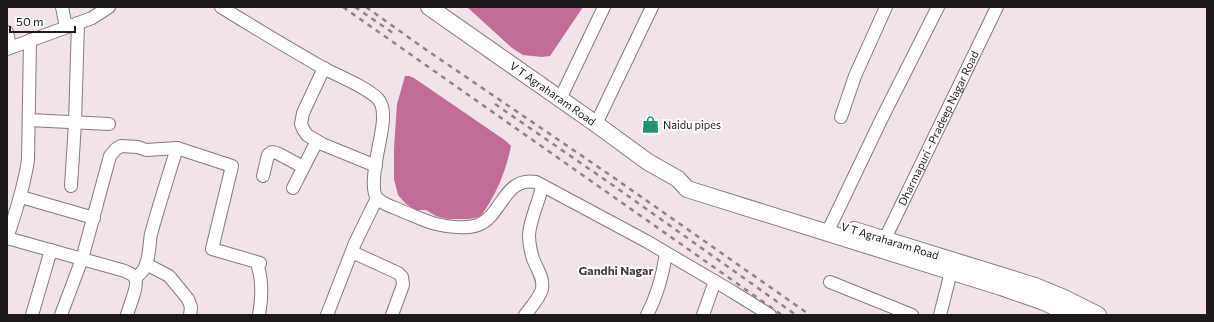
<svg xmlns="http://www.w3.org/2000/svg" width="1214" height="322" viewBox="0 0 1214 322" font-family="Commissioner,sans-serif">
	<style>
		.water { fill: #c16c97 }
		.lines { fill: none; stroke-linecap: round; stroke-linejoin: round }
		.minor-casing { stroke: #85797e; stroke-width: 14 }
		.major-casing { stroke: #85797e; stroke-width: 18 }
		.minor { stroke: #fff; stroke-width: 12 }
		.major { stroke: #fff; stroke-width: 16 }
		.rail { stroke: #8e8488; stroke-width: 2.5; stroke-dasharray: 5 5; stroke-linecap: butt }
		.labels { text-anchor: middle; stroke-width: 4; stroke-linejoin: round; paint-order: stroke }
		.street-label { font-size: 11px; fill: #1e191b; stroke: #fff }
		.poi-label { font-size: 11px; fill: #1e191b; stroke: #fff; text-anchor: start }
		.neighbourhood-label { font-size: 12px; font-weight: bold; fill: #453a3f; stroke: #fff }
	</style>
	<rect width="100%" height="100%" fill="#f1e3e9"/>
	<!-- water -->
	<g class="water">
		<path d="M467 7H583L550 56 542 57 523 55 512 48Z"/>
		<path d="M405 76H409L414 78 506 141 511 146C506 171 496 196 480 217L469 219H447L436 216 426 210H416L406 204 398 195 394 179V148L397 104Z"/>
	</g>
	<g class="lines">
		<defs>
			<g id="minor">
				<path d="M62 7 66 27"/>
				<path d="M221 7C255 28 290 49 325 69 339 76 368 88 378 99 383 105 383 111 383 119 383 136 366 188 378 199 384 205 394 207 402 211 413 215 424 221 436 224 448 227 466 229 478 225 502 216 504 176 536 182L646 241 733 292 770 315"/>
				<path d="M7 32 10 47"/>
				<path d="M7 49 92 18 109 7"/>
				<path d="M324 68 303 113 301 124 303 129 307 135 322 144 376 166"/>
				<path d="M560 99 604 7"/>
				<path d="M841 117 855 76 886 7"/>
				<path d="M29 120 109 124"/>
				<path d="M596 124 652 7"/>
				<path d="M263 176 268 155C271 151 275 152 279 154L303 167"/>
				<path d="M71 186 75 123 78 23"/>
				<path d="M293 188 317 141"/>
				<path d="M21 197 94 218"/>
				<path d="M827 233 882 118 938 7"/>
				<path d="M7 238C16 212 24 187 28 160L30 40"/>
				<path d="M7 238 125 271C128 273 133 274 135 278 139 285 129 307 127 315"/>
				<path id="s1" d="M881 247 997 7"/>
				<path d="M352 252 398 273 402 277 403 285 392 315"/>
				<path d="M146 264 169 276 188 299 191 307 190 315"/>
				<path d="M135 278C139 275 143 272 145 267 150 257 149 244 151 234 159 205 168 177 177 148"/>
				<path d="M830 282 912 315"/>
				<path d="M32 315 51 250"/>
				<path d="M61 315 82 259 110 156 116 149 121 146 138 147 146 150 177 148 232 166 212 249 260 263 258 267C263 283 262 298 259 315"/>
				<path d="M327 315 355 243 377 198"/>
				<path d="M525 315C531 307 539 299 542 289 544 278 537 269 533 259 531 252 529 243 529 235 530 218 539 203 542 186"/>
				<path d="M647 315C657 296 663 274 666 253"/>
				<path d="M703 315 715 281"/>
				<path d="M940 315 951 272"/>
			</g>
			<g id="major">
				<path id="s2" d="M429 7 596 124 648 162 678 179 687 189 1001 287 1044 302 1071 315"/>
				<path d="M854 230 1035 286 1064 298 1098 315"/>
			</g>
		</defs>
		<!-- minor casing -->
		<use href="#minor" class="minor-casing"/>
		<!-- major casing -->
		<use href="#major" class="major-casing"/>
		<!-- minor -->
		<use href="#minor" class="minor"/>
		<!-- major -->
		<use href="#major" class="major"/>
		<!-- rail -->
		<g class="rail">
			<path d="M343 7 782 315"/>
			<path d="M355 7 393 33"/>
			<path d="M366 7 425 49 610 175 810 315"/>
			<path d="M495 104 614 186 796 315"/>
		</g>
	</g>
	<!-- icons -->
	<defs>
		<symbol id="shop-bare" viewBox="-9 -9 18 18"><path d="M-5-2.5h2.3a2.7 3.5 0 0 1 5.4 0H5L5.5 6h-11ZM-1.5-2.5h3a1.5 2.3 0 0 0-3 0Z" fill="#229273" stroke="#fff" stroke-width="2.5" paint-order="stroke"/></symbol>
	</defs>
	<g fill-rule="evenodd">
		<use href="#shop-bare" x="638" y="112" width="25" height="25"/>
	</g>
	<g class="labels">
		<!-- street labels -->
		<g class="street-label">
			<text dy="4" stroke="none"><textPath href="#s2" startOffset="151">V T Agraharam Road</textPath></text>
			<text dy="4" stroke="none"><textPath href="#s1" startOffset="132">Dharmapuri - Pradeep Nagar Road</textPath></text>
			<text transform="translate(890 241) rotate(17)" y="4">V T Agraharam Road</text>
		</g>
		<!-- poi labels -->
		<g class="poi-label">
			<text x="663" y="129">Naidu pipes</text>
		</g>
		<!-- neighbourhood labels -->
		<g class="neighbourhood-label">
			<text x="616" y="275">Gandhi Nagar</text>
		</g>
	</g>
	<!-- border -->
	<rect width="1214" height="322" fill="none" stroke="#1e191b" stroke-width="16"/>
	<!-- scale -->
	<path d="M10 26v6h65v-6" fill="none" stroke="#1e191b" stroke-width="2"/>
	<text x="16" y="26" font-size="12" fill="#1e191b" stroke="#ffffff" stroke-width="3" paint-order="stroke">50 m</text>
</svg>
